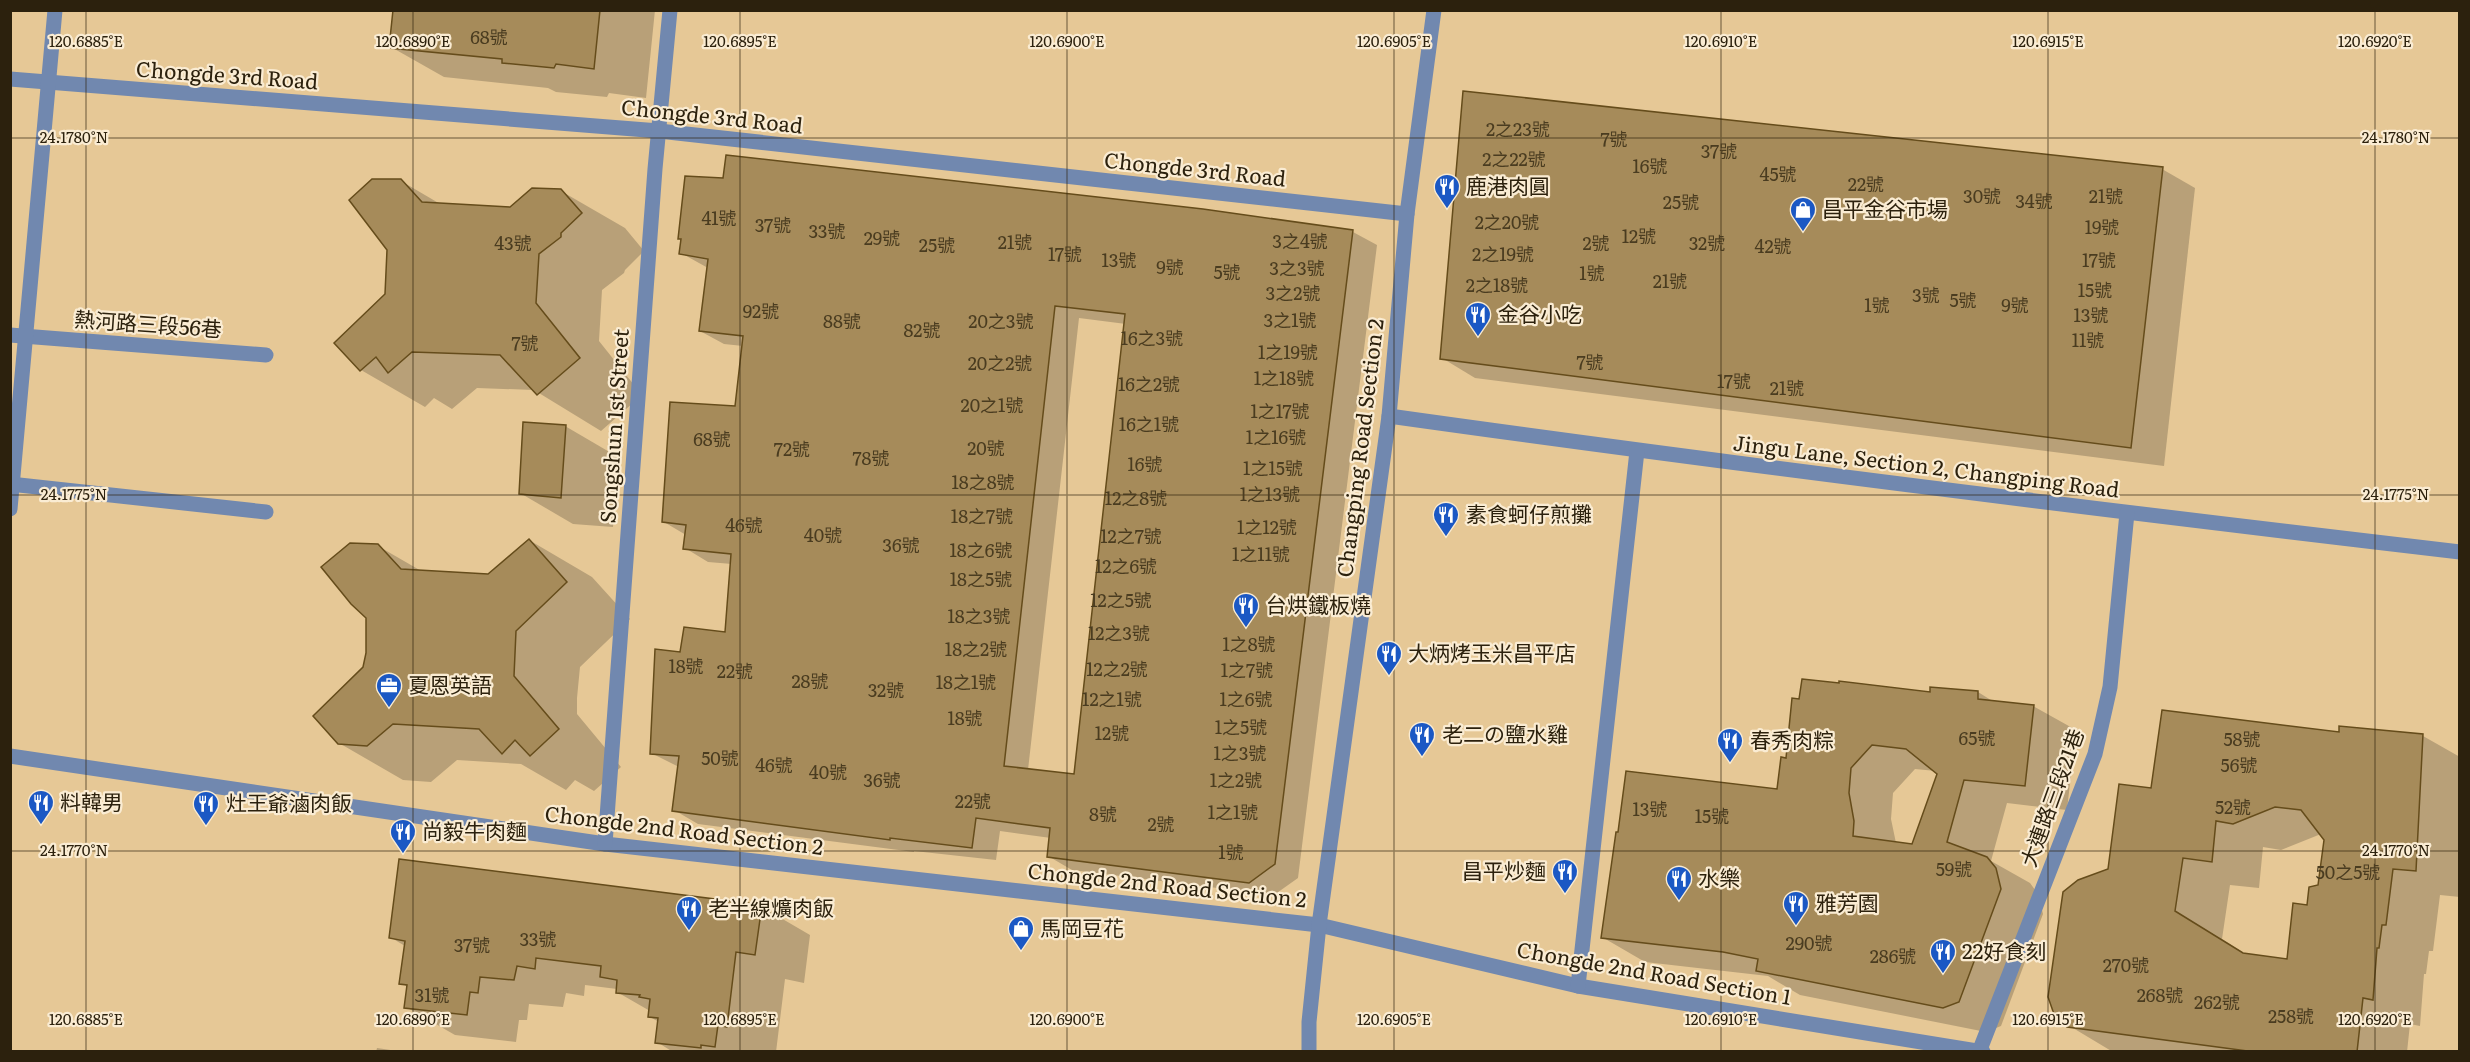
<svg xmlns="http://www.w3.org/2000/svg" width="2470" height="1062" viewBox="0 0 2470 1062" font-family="Literata,'Noto Sans TC','Noto Sans JP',serif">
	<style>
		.shadow { fill: #0003; fill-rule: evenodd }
		.building { fill: #a68b5a; stroke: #654c1b; stroke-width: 1.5; fill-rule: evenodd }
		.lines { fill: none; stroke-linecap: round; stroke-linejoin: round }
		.minor { stroke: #7188af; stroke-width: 15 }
		.ticks { fill: none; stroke: #2c210d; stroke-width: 1.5; stroke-opacity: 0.45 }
		.labels { text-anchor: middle; stroke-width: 4.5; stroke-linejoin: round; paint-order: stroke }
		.number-label { font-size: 18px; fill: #4a3c20 }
		.street-label { font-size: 21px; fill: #2c210d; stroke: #faecd3 }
		.poi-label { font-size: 21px; fill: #2c210d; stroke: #faecd3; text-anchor: start }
		.ticks-label { font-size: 15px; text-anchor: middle; fill: #2c210d; stroke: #faecd3; stroke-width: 4.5; stroke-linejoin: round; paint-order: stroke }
	</style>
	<rect width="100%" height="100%" fill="#e6c896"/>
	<!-- shadow -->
	<g class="shadow">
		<path d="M394 10H655L646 98 609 93 607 97 556 92 548 88 444 77 391 47Z"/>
		<path d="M2162 169 2195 188 2164 466 1475 378 1442 358Z"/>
		<path d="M401 181 442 205 511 209 561 191 625 228 644 251 625 270 624 273 602 290 599 341 642 395 601 431 534 390 477 388 452 409 434 398 425 407 361 370 337 343 386 295Z"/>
		<path d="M1202 210 1353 232 1377 245 1298 878 1274 895 1072 870 1048 856 1051 838 1000 831 996 860 914 851V852L698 824 674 810 679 767 651 753 681 653 727 634 732 564 708 562 685 548 686 535 664 522 736 408 743 346 724 344 700 331 708 268 681 253ZM1079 318 1126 324 1075 776 1028 770Z"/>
		<path d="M565 426 618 457 613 527 573 524 520 493Z"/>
		<path d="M529 540 592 577 630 619 580 667 577 698V714L621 767 594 791 575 780 566 790 521 764 457 760 431 782 403 780 339 743 365 668 378 546 423 572 488 575Z"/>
		<path d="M1978 692 1994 702 2033 706 2076 730 2067 810 2007 803 1991 861 2030 883 2038 894 2043 914 2001 1026 1986 1032 1800 995 1768 976 1645 962 1602 937 1779 791 1788 759 1931 693ZM1915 769 1936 771 1939 773 1913 845 1896 843 1891 819 1893 793Z"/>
		<path d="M2340 734 2423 736 2460 757V897L2440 895 2433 951H2429L2426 974H2424L2420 1026 2410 1024 2407 1052H2113L2068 1025 2109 870 2152 789ZM2321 834 2325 840 2320 887 2308 907 2289 960 2247 955 2222 939 2230 885 2259 888 2263 847 2281 850Z"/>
		<path d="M762 907 810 935 804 983 785 979 776 1052H673L657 1042 659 1022 650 1017V1011L617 992V989L585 985 584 996 566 993 563 1007 529 1004 527 1020H519L516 1042 455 1035 406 1007 408 987 401 983 405 946 390 937Z"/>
		<path d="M377 1048 404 1052H376Z"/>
	</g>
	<!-- building -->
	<g class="building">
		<path d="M393 10H600L594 69 556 64 554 68 502 63V59L389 48Z"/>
		<path d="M1463 91 2163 167 2131 448 1440 359Z"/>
		<path d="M726 155 1203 209 1353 230 1275 864 1249 883 1047 857 1050 828 976 818 972 848 890 838V840L672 811 679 756 650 754 655 649 680 652 684 627 725 632 731 554 683 549 686 525 662 522 670 402 735 406 743 336 699 331 708 259 679 254 681 239H678L685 176 723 178ZM1055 306 1125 314 1074 774 1004 766Z"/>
		<path d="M372 179H401L422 202 510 207 532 188 561 189 582 213 561 233V237L539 254 536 303 580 358 537 395 500 355 412 352 388 373 376 357 360 371 334 343 385 294 387 250 349 200Z"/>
		<path d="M523 422 566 425 561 498 519 494Z"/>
		<path d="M529 539 567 582 516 631 514 676 559 729 530 756 515 740 502 754 479 729 393 724 367 746 338 744 313 716 363 667 366 653V618L351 604 321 567 350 543 378 544 401 569 488 574Z"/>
		<path d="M1802 679 1839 683V681L1930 692V687L1978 691V699L2034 705 2025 786 1964 780 1947 842 1987 857 1996 868 2001 889 1959 1002 1943 1008 1756 971 1758 959 1723 952 1601 938 1616 832H1618L1626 771 1777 789 1781 757 1786 758 1792 698 1799 699ZM1872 745 1906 749 1937 774 1912 844 1853 836 1854 821 1849 793 1851 768Z"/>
		<path d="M2162 710 2339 732V726L2423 734 2416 871 2393 869 2386 925H2382L2379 948H2377L2373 1000 2363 998 2357 1052H2255L2067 1027 2055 1017 2048 997 2063 892 2078 880 2108 869 2119 784 2151 788ZM2275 807 2301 810 2324 840 2318 885 2309 887 2307 905 2293 903 2287 959 2243 953 2175 911 2183 858 2212 862 2216 821 2233 824Z"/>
		<path d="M399 859 762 905 755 955 736 952 727 1027 718 1025 715 1047 701 1045V1048L655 1043 658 1018 648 1017 650 999 639 997 640 995 616 993 617 980 600 977 601 966 536 958 535 969 517 966 514 980 480 977 478 993 470 992 467 1015 404 1008 407 985 399 984 405 941 389 938Z"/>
	</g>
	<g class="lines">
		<!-- minor -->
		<g class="minor">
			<path d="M10 79 659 131 1407 214"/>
			<path d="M10 335 266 355"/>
			<path d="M1389 416C1745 466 2102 510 2460 552"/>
			<path d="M10 484 266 512"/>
			<path d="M10 509 55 10"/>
			<path d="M10 756 605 844 1319 925 1578 986 1983 1052"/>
			<path d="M605 844 655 169 670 10"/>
			<path d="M1578 986 1637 451"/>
			<path d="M1309 1052V1022L1319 925 1389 416 1407 214 1434 10"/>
			<path d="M1979 1052 2095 754 2110 687 2127 513"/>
		</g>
	</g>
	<!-- ticks -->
	<path class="ticks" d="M86 10V1052M413 10V1052M740 10V1052M1067 10V1052M1394 10V1052M1721 10V1052M2048 10V1052M2375 10V1052M10 138H2460M10 495H2460M10 851H2460"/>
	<!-- icons -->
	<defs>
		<symbol id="restaurant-pin" viewBox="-11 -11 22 30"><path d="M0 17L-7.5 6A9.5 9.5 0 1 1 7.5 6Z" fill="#1b58c4" stroke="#faecd3"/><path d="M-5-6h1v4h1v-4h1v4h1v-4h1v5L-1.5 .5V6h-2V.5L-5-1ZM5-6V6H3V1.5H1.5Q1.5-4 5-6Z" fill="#fff"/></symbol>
		<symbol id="shop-pin" viewBox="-11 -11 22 30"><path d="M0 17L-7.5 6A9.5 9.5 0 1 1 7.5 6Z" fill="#1b58c4" stroke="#faecd3"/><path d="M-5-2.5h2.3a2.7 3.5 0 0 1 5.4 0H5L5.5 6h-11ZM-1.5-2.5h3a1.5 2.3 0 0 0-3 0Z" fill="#fff"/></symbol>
		<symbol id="office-pin" viewBox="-11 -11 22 30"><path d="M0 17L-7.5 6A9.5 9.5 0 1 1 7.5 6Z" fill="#1b58c4" stroke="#faecd3"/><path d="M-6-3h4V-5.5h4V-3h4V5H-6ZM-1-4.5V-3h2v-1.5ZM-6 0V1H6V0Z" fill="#fff"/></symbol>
	</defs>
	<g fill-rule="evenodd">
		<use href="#restaurant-pin" x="1432" y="172" width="30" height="40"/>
		<use href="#shop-pin" x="1788" y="195" width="30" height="40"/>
		<use href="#restaurant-pin" x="1463" y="300" width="30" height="40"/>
		<use href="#restaurant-pin" x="1431" y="500" width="30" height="40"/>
		<use href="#restaurant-pin" x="1231" y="591" width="30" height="40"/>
		<use href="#restaurant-pin" x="1374" y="639" width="30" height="40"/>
		<use href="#office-pin" x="374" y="671" width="30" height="40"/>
		<use href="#restaurant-pin" x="1407" y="720" width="30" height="40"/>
		<use href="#restaurant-pin" x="1715" y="726" width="30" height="40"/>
		<use href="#restaurant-pin" x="26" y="788" width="30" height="40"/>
		<use href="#restaurant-pin" x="191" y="789" width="30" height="40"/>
		<use href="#restaurant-pin" x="388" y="817" width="30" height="40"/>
		<use href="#restaurant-pin" x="1550" y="857" width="30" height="40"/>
		<use href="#restaurant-pin" x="1664" y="864" width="30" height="40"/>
		<use href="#restaurant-pin" x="1781" y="889" width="30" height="40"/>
		<use href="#restaurant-pin" x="674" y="894" width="30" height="40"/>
		<use href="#shop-pin" x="1006" y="914" width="30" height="40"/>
		<use href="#restaurant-pin" x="1928" y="937" width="30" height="40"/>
	</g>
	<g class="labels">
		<!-- number labels -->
		<g class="number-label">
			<text x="489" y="44">68號</text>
			<text x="1518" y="136">2之23號</text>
			<text x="1614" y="146">7號</text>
			<text x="1719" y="158">37號</text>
			<text x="1514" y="166">2之22號</text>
			<text x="1650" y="173">16號</text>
			<text x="1778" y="181">45號</text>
			<text x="1866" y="191">22號</text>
			<text x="1982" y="203">30號</text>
			<text x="2106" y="203">21號</text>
			<text x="2034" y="208">34號</text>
			<text x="1681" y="209">25號</text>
			<text x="719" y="225">41號</text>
			<text x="1507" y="229">2之20號</text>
			<text x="773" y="232">37號</text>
			<text x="2102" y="234">19號</text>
			<text x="827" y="238">33號</text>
			<text x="1639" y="243">12號</text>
			<text x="882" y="245">29號</text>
			<text x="1300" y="248">3之4號</text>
			<text x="1015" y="249">21號</text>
			<text x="513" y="250">43號</text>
			<text x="1596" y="250">2號</text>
			<text x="1707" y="250">32號</text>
			<text x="937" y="252">25號</text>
			<text x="1773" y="253">42號</text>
			<text x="1065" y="261">17號</text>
			<text x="1503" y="261">2之19號</text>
			<text x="1119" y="267">13號</text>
			<text x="2099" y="267">17號</text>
			<text x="1170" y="274">9號</text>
			<text x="1297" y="275">3之3號</text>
			<text x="1227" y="279">5號</text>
			<text x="1592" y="280">1號</text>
			<text x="1670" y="288">21號</text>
			<text x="1497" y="292">2之18號</text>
			<text x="2095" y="297">15號</text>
			<text x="1293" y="300">3之2號</text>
			<text x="1926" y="302">3號</text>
			<text x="1963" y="307">5號</text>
			<text x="1877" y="312">1號</text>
			<text x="2015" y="312">9號</text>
			<text x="761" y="318">92號</text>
			<text x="2091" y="322">13號</text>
			<text x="1290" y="327">3之1號</text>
			<text x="842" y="328">88號</text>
			<text x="1001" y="328">20之3號</text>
			<text x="922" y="337">82號</text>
			<text x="1152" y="345">16之3號</text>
			<text x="2088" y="347">11號</text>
			<text x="525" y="350">7號</text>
			<text x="1288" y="359">1之19號</text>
			<text x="1590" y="369">7號</text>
			<text x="1000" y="370">20之2號</text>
			<text x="1284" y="385">1之18號</text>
			<text x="1734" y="388">17號</text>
			<text x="1149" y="391">16之2號</text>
			<text x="1787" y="395">21號</text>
			<text x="992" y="412">20之1號</text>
			<text x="1280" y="418">1之17號</text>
			<text x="1149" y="431">16之1號</text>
			<text x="1276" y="444">1之16號</text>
			<text x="712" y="446">68號</text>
			<text x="986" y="455">20號</text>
			<text x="792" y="456">72號</text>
			<text x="871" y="465">78號</text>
			<text x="1145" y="471">16號</text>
			<text x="1273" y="475">1之15號</text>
			<text x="983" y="489">18之8號</text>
			<text x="1270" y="501">1之13號</text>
			<text x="1136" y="505">12之8號</text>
			<text x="982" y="523">18之7號</text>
			<text x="744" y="532">46號</text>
			<text x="1267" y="534">1之12號</text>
			<text x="823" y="542">40號</text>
			<text x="1131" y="543">12之7號</text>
			<text x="901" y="552">36號</text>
			<text x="981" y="557">18之6號</text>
			<text x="1261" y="561">1之11號</text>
			<text x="1126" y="573">12之6號</text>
			<text x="981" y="586">18之5號</text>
			<text x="1121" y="607">12之5號</text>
			<text x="979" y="623">18之3號</text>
			<text x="1119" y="640">12之3號</text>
			<text x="1249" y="651">1之8號</text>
			<text x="976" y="656">18之2號</text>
			<text x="686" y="673">18號</text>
			<text x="1117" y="676">12之2號</text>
			<text x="1247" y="677">1之7號</text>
			<text x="735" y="678">22號</text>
			<text x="810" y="688">28號</text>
			<text x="966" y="689">18之1號</text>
			<text x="886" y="697">32號</text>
			<text x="1112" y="706">12之1號</text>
			<text x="1246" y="706">1之6號</text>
			<text x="965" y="725">18號</text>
			<text x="1241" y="734">1之5號</text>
			<text x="1112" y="740">12號</text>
			<text x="1977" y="745">65號</text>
			<text x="2242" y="746">58號</text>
			<text x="1240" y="760">1之3號</text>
			<text x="720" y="765">50號</text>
			<text x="774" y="772">46號</text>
			<text x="2239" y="772">56號</text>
			<text x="828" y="779">40號</text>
			<text x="882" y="787">36號</text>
			<text x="1236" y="787">1之2號</text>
			<text x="973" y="808">22號</text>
			<text x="2233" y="814">52號</text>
			<text x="1650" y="816">13號</text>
			<text x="1233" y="819">1之1號</text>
			<text x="1103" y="821">8號</text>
			<text x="1712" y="823">15號</text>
			<text x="1161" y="831">2號</text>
			<text x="1231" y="859">1號</text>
			<text x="1954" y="876">59號</text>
			<text x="2348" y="879">50之5號</text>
			<text x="538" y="946">33號</text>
			<text x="1809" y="950">290號</text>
			<text x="472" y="952">37號</text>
			<text x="1893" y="963">286號</text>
			<text x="2126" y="972">270號</text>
			<text x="432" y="1002">31號</text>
			<text x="2160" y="1002">268號</text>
			<text x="2217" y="1009">262號</text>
			<text x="2291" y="1023">258號</text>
		</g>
		<!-- street labels -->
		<g class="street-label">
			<text transform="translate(227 76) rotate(4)" y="7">Chongde 3rd Road</text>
			<text transform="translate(712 117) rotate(6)" y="7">Chongde 3rd Road</text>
			<text transform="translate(1195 170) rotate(6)" y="7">Chongde 3rd Road</text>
			<text transform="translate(148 325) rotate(4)" y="7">熱河路三段56巷</text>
			<text transform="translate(615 426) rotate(-86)" y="7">Songshun 1st Street</text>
			<text transform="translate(1361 448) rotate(-83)" y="7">Changping Road Section 2</text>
			<text transform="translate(1926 467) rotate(7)" y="7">Jingu Lane, Section 2, Changping Road</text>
			<text transform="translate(2053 798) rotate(-70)" y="7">大連路三段21巷</text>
			<text transform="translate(684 831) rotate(7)" y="7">Chongde 2nd Road Section 2</text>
			<text transform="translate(1167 886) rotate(6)" y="7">Chongde 2nd Road Section 2</text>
			<text transform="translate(1654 974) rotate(10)" y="7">Chongde 2nd Road Section 1</text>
		</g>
		<!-- poi labels -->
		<g class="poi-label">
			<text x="1466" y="194">鹿港肉圓</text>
			<text x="1822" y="217">昌平金谷市場</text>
			<text x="1498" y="322">金谷小吃</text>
			<text x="1466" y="522">素食蚵仔煎攤</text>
			<text x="1266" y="613">台烘鐵板燒</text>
			<text x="1408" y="661">大炳烤玉米昌平店</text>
			<text x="408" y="693">夏恩英語</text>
			<text x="1442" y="742">老二の鹽水雞</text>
			<text x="1750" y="748">春秀肉粽</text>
			<text x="60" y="810">料韓男</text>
			<text x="226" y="811">灶王爺滷肉飯</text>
			<text x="422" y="839">尚毅牛肉麵</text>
			<text x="1546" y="879" text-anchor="end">昌平炒麵</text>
			<text x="1698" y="886">水樂</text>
			<text x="1816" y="911">雅芳園</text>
			<text x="708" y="916">老半線爌肉飯</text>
			<text x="1040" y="936">馬岡豆花</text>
			<text x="1962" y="959">22好食刻</text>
		</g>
	</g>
	<g class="ticks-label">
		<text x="86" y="47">120.6885°E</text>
		<text x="413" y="47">120.6890°E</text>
		<text x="740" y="47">120.6895°E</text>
		<text x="1067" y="47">120.6900°E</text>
		<text x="1394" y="47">120.6905°E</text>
		<text x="1721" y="47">120.6910°E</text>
		<text x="2048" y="47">120.6915°E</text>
		<text x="2375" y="47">120.6920°E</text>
		<text x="74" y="143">24.1780°N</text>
		<text x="2396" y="143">24.1780°N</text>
		<text x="74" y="500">24.1775°N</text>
		<text x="2396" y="500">24.1775°N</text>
		<text x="74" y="856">24.1770°N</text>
		<text x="2396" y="856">24.1770°N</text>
		<text x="86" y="1025">120.6885°E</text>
		<text x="413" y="1025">120.6890°E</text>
		<text x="740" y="1025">120.6895°E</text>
		<text x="1067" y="1025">120.6900°E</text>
		<text x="1394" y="1025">120.6905°E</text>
		<text x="1721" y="1025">120.6910°E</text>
		<text x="2048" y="1025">120.6915°E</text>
		<text x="2375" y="1025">120.6920°E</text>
	</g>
	<!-- border -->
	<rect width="2470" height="1062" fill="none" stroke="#2c210d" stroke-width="24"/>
</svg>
